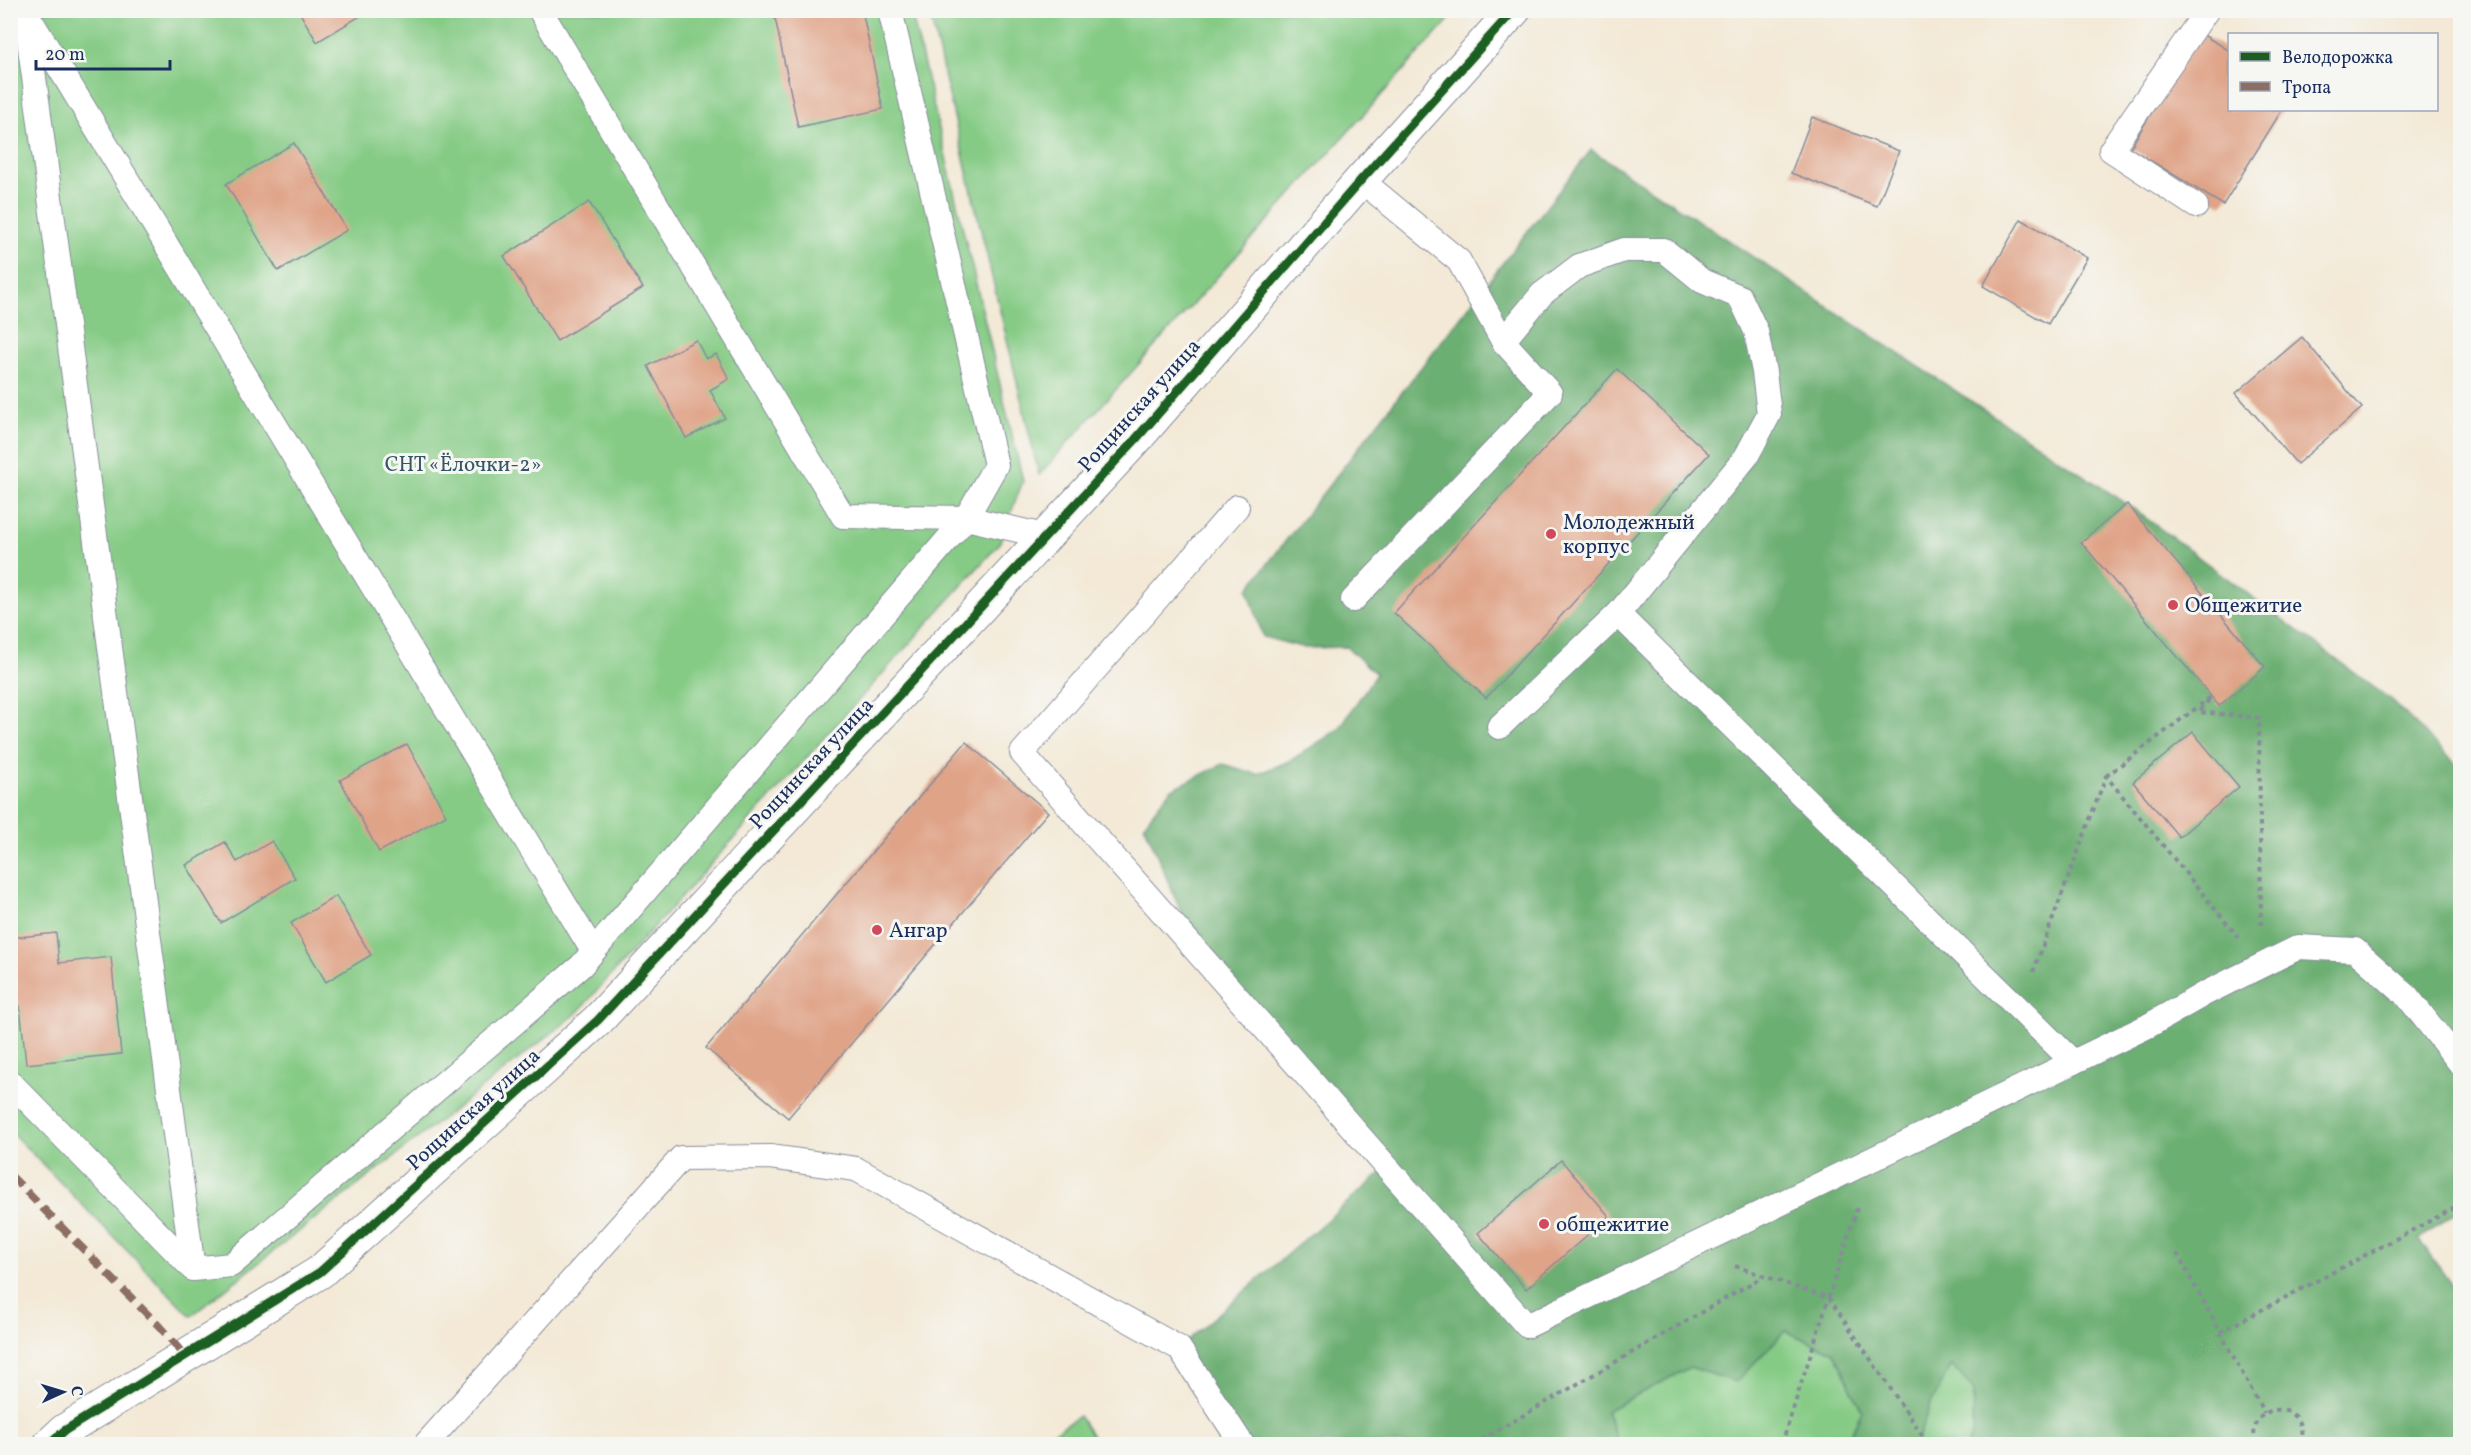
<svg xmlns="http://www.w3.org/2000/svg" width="2471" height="1455" viewBox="0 0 2471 1455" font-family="Vollkorn,serif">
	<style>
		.green { fill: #85cb85; stroke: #507d72; stroke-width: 1.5 }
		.forest { fill: #6caf72; stroke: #446f68; stroke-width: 1.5 }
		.building { fill: #dfa387 }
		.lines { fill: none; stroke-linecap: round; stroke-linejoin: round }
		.lane-casing { stroke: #878c9a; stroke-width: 26 }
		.street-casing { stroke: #878c9a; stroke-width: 35 }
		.path { stroke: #878c9a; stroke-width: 4; stroke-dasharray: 4.5 4.5; stroke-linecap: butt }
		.lane { stroke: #fff; stroke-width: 24 }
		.street { stroke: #fff; stroke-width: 33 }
		.quiet { stroke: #8d6e63; stroke-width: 8; stroke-dasharray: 15 8; stroke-linecap: butt }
		.cycleway-casing { stroke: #f6f6f2; stroke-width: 13 }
		.cycleway { stroke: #1b5e20; stroke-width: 9 }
		.poi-dot { fill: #d1495b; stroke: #f6f6f2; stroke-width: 2 }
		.labels { text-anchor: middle; stroke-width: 6; stroke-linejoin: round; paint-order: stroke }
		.street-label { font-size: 21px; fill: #1b2f5e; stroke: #f6f6f2 }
		.park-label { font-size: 21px; fill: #365668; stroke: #f6f6f2 }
		.poi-label { font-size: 21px; fill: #1b2f5e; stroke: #f6f6f2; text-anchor: start }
	</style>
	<rect width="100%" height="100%" fill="#f6f6f2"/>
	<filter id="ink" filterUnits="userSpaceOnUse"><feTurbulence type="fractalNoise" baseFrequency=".0167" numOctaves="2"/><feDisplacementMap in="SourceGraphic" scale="12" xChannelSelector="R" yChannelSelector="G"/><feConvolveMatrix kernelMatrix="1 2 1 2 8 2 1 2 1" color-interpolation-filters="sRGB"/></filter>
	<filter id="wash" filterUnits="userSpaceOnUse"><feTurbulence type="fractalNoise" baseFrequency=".008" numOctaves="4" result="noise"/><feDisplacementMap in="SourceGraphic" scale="24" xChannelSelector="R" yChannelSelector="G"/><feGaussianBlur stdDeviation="1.35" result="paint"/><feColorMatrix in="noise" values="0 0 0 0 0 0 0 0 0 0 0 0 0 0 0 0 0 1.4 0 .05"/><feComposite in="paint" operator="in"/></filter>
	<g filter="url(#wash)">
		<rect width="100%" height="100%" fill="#f3e9d6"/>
		<!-- green -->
		<g class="green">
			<path d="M10 11H911L1023 481 999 544 576 1014 191 1316 11 1132Z"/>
			<path d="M929 11V10L1457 11 1039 475Z"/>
			<path d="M1785 1331 1834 1352 1862 1411 1846 1444H1619L1606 1411 1690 1367 1736 1382Z"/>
			<path d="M1952 1364 1974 1391 1973 1430 1968 1444H1916L1929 1407Z"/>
			<path d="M1079 1416 1097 1444H1046L1043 1439Z"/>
		</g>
		<!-- forest -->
		<path class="forest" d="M1591 150 2127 504 2391 700 2460 768V1209L2419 1239 2460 1297V1444H1968L1973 1430 1974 1391 1952 1365 1929 1407 1916 1444H1846L1862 1411 1834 1352 1785 1331 1736 1382 1690 1367 1606 1411 1619 1444H1240L1179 1348 1387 1168 1199 955 1144 824 1170 790 1223 764 1257 774 1290 761 1339 729 1376 674 1347 647 1305 648 1263 637 1248 589Z"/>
		<g id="blocks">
			<!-- building -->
			<g class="building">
				<path d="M298 10H360L362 15 317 42Z"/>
				<path d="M811 10H862L883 109 798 127 775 18Z"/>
				<path d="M2200 33 2230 51V110H2282L2223 205 2130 148Z"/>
				<path d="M1812 117 1899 151 1877 206 1791 173Z"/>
				<path d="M294 143 347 230 278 271 226 184Z"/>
				<path d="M589 202 643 288 557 341 504 256Z"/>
				<path d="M2021 219 2087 258 2048 324 1983 286Z"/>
				<path d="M2302 337 2362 408 2297 464 2236 393Z"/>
				<path d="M696 340 706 359 716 354 729 379 710 390 725 418 686 438 648 366Z"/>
				<path d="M1617 369 1709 454 1486 698 1394 613Z"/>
				<path d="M2127 504 2265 667 2219 706 2081 542Z"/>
				<path d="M2193 732 2239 787 2179 837 2133 782Z"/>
				<path d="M966 742 1048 812 788 1118 706 1048Z"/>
				<path d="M407 744 446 815 379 852 340 780Z"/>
				<path d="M272 841 295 878 221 923 186 865 225 842 237 862Z"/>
				<path d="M336 896 371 955 326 982 291 923Z"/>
				<path d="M56 933 59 963 111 957 121 1054 26 1064 20 1006 10 1007V938Z"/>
				<path d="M1561 1160 1609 1216 1526 1289 1478 1233Z"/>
			</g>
		</g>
	</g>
	<g filter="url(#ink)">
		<use href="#blocks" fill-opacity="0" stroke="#878c9a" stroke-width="1.5"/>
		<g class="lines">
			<defs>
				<g id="lane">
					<path d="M25 10 193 1269"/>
					<path d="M540 10 843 516 966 518 996 465 890 10"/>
					<path d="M30 19 593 951"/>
					<path d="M1361 180 1459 261 1503 341"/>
					<path d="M2196 206 2111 150 2207 10"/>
					<path d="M1237 507 1022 753 1527 1326 2148 1026 2204 994 2299 947 2355 950 2407 996 2460 1063"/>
					<path d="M1353 600 1550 393 1503 341 1542 294 1579 266 1624 250H1664L1702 281 1740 297 1756 331 1764 372 1769 414 1746 457 1618 614 2073 1062"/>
					<path d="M1499 727 1618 614"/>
					<path d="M10 1082 193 1269"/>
					<path d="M193 1269 231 1265 581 966 966 518 1044 536"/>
					<path d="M426 1444 681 1158 770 1157 856 1169 1179 1348 1242 1444"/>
				</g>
				<path id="street" d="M50 1444 64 1431 320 1272 598 1020 1135 440 1361 180 1514 10"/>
			</defs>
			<!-- lane casing -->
			<use href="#lane" class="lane-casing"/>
			<!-- street casing -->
			<use href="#street" class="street-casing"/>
			<!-- path -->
			<g class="path">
				<path d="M2106 776 2211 697 2199 712 2259 718 2261 925"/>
				<path d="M2033 972 2106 776 2239 938"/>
				<path d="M2177 1253 2264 1413"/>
				<path d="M1735 1266 1829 1298 1928 1444"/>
				<path d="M2220 1332 2460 1205"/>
				<path d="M1474 1444 1764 1276"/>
				<path d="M1782 1444 1858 1205"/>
				<path d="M2256 1444C2243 1402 2309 1395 2301 1444"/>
			</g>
			<!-- lane -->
			<use href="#lane" class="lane"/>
			<!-- street -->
			<use href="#street" class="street"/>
			<!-- quiet -->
			<path class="quiet" d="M10 1175 159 1326 185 1356"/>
			<defs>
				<path id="cycleway" d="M50 1444 64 1431 320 1272 598 1020 1135 440 1361 180 1514 10"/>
			</defs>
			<!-- cycleway casing -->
			<use href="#cycleway" class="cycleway-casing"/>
			<!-- cycleway -->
			<use href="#cycleway" class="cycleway"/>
		</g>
	</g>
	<!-- markers -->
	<g class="poi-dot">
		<circle cx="1551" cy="534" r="6"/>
		<circle cx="2173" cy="605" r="6"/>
		<circle cx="877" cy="930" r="6"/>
		<circle cx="1544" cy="1224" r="6"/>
	</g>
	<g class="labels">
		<!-- street labels -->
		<g class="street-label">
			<text transform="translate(1139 405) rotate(-48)" y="7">Рощинская улица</text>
			<text transform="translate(811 763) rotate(-47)" y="7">Рощинская улица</text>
			<text transform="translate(473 1109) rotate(-42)" y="7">Рощинская улица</text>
		</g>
		<!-- park labels -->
		<g class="park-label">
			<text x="463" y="471">СНТ «Ёлочки-2»</text>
		</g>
		<!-- poi labels -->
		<g class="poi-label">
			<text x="1563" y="529">Молодежный<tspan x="1563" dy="24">корпус</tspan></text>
			<text x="2185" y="612">Общежитие</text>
			<text x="889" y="937">Ангар</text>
			<text x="1556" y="1231">общежитие</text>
		</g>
	</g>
	<!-- margin -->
	<rect width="2471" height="1455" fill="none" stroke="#f6f6f2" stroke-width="36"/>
	<!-- legend -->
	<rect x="2228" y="33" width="210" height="78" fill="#f6f6f2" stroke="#9ea6b7" stroke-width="1.5"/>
	<rect x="2240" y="52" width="30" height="9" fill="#1b5e20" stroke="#9ea6b7" stroke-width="1.5"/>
	<text x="2282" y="63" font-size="18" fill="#1b2f5e">Велодорожка</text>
	<rect x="2240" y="82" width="30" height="9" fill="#8d6e63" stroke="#9ea6b7" stroke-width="1.5"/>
	<text x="2282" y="93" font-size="18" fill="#1b2f5e">Тропа</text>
	<!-- north arrow -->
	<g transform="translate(63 1392) rotate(86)" stroke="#f6f6f2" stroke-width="4.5" paint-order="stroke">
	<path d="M0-4.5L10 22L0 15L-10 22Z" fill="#1b2f5e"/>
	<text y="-9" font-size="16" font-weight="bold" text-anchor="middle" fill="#1b2f5e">С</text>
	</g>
	<!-- scale -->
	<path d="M36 60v9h134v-9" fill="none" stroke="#1b2f5e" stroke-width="3"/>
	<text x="45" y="60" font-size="18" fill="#1b2f5e" stroke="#f6f6f2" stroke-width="4.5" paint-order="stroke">20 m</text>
</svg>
